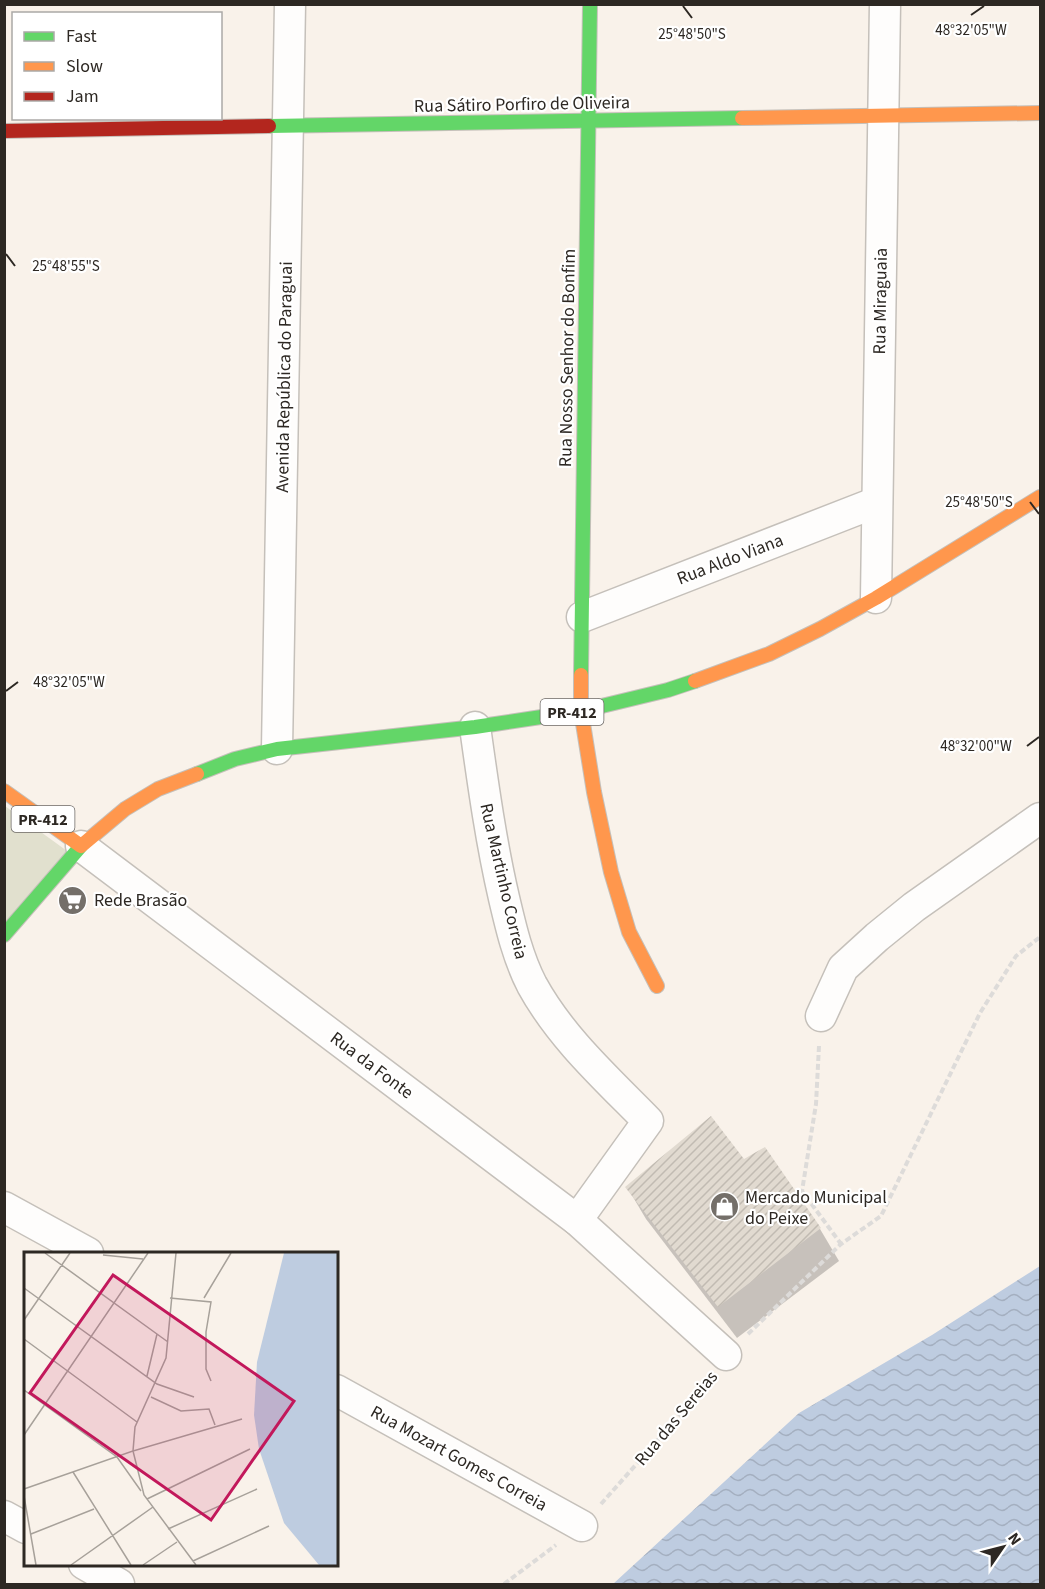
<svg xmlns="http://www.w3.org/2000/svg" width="1045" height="1589" viewBox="0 0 1045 1589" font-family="'Source Sans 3',sans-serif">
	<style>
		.green { fill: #e1e0ce }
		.water { fill: url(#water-waves) }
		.shadow { fill: #0003 }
		.building { fill: url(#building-hatch) }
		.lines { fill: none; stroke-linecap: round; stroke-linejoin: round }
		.street-casing { stroke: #c5c0ba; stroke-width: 33 }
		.fast-casing { stroke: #c5c0ba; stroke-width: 16 }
		.slow-casing { stroke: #c5c0ba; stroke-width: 16 }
		.jam-casing { stroke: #c5c0ba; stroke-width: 16 }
		.path { stroke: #dddbd9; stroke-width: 4; stroke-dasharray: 6 3; stroke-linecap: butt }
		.street { stroke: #fefdfc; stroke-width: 30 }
		.fast { stroke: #63d668; stroke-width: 14 }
		.slow { stroke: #ff974d; stroke-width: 14 }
		.jam { stroke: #b3261e; stroke-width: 14 }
		.ticks { fill: none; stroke: #2d2823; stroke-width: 2 }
		.labels { text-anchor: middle; stroke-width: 4.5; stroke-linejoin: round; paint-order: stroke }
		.shield { fill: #fff; stroke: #6c6865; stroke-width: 1.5 }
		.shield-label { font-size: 16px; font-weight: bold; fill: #2d2823 }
		.street-label { font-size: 18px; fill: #2d2823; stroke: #fff }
		.poi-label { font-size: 18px; fill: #2d2823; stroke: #fff; text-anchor: start }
		.inset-road { fill: none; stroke: #a7a19a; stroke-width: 1.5 }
		.view { fill: #c2185b; fill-opacity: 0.15; stroke: #c2185b; stroke-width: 3 }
		.inset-edge { fill: none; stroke: #2d2823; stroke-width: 3 }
		.ticks-label { font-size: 15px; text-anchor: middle; fill: #2d2823; stroke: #fff; stroke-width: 4.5; stroke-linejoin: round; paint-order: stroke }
	</style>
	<defs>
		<pattern id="water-waves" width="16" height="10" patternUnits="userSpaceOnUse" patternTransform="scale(1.5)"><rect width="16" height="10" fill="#becce0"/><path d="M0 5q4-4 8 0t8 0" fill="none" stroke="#a4afc0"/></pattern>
		<pattern id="building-hatch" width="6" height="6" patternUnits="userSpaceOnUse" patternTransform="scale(1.5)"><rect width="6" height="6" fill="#e1dad0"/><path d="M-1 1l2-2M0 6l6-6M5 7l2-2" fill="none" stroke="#c1bbb2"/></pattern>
	</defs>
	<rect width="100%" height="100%" fill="#f9f2ea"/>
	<!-- green -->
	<path class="green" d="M5 806 67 851 5 924Z"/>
	<!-- water -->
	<path class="water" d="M1040 1266V1584H613L799 1413 932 1335Z"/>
	<!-- shadow -->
	<path class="shadow" d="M743 1161 820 1229 839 1261 737 1338 646 1219 627 1187Z"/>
	<!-- building -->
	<path class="building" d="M711 1116 744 1159 765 1147 821 1228 718 1307 625 1187Z"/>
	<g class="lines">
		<defs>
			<g id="street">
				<path d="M876 598 885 4"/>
				<path d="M582 617 877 502"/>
				<path d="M475 727C483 784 491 842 504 898 511 928 518 958 532 985 561 1038 607 1079 648 1121L577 1220"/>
				<path d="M277 749 290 4"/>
				<path d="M81 846 577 1220 726 1355"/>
				<path d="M821 1016 843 968 877 937 914 907 1040 818"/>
				<path d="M4 1207 88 1253"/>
				<path d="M336 1390 582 1526"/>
				<path d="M4 1516 26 1528"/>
				<path d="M84 1564 119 1584"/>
			</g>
			<g id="fast">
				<path d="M269 126 742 118"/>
				<path d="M581 675 590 4"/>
				<path d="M197 774 235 759 277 749 475 727 581 711 668 690 695 681"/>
				<path d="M4 935 81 846"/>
			</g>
			<g id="slow">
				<path d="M742 118 1040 113"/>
				<path d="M581 675V711L594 792 611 872 629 932 657 986"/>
				<path d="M695 681 769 654 820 629 876 598 1040 497"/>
				<path d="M4 791 81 846 125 809 158 789 197 774"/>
			</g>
			<path id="jam" d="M4 131 269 126"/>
		</defs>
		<!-- street casing -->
		<use href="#street" class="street-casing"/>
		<!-- fast casing -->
		<use href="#fast" class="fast-casing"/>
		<!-- slow casing -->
		<use href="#slow" class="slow-casing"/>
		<!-- jam casing -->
		<use href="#jam" class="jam-casing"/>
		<!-- path -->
		<g class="path">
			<path d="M819 1046 816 1104 802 1191 841 1244"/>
			<path d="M748 1334 841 1244 881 1216 980 1013 1016 956 1040 937"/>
			<path d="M601 1504 712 1379"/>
			<path d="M504 1584 556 1545"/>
		</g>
		<!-- street -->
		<use href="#street" class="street"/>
		<!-- fast -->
		<use href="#fast" class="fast"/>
		<!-- slow -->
		<use href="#slow" class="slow"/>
		<!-- jam -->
		<use href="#jam" class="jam"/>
	</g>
	<!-- ticks -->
	<path class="ticks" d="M683 6 692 18M971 15 984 6M6 254 15 266M1030 502 1039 514M6 691 18 682M1027 746 1039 737"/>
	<!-- icons -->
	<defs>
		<symbol id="supermarket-disc" viewBox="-11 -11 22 22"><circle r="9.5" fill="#746f69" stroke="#fff"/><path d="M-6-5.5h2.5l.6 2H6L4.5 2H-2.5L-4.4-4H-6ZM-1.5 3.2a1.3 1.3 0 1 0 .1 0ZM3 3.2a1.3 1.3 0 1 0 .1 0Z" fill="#fff"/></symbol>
		<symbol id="shop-disc" viewBox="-11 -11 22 22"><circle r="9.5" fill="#746f69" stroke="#fff"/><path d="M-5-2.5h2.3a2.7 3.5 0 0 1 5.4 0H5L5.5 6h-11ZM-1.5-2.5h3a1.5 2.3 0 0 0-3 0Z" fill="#fff"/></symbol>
	</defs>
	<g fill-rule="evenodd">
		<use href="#supermarket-disc" x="56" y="884" width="33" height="33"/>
		<use href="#shop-disc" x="708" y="1190" width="33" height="33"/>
	</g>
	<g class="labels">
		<!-- shield labels -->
		<g class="shield">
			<rect x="540.5" y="699" width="63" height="26" rx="4.5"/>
			<rect x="11.5" y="806" width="63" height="26" rx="4.5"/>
		</g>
		<g class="shield-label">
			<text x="572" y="718">PR-412</text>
			<text x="43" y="825">PR-412</text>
		</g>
		<!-- street labels -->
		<g class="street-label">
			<text transform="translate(522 104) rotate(-1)" y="6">Rua Sátiro Porfiro de Oliveira</text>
			<text transform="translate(880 301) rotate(-89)" y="6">Rua Miraguaia</text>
			<text transform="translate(567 358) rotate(-89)" y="6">Rua Nosso Senhor do Bonfim</text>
			<text transform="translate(284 377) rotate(-89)" y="6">Avenida República do Paraguai</text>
			<text transform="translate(730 559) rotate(-21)" y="6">Rua Aldo Viana</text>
			<text transform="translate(504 881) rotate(77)" y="6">Rua Martinho Correia</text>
			<text transform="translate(372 1065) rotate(37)" y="6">Rua da Fonte</text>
			<text transform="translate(676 1418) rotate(-50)" y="6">Rua das Sereias</text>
			<text transform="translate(459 1458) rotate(29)" y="6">Rua Mozart Gomes Correia</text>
		</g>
		<!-- poi labels -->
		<g class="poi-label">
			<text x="94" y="906">Rede Brasão</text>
			<text x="745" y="1203">Mercado Municipal<tspan x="745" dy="21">do Peixe</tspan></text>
		</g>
	</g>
	<!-- overview -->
	<g transform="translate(24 1252)">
		<rect width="314" height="314" fill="#f9f2ea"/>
		<path d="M260 1H313V313H295L260 271 235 197 230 163 233 110Z" fill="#becce0"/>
		<path class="inset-road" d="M21 1 144 90M79 3 119 7M0 36 133 132 170 145M146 46 187 50 182 80V117L187 129M180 46 207 1M0 68 46 1M0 87 113 170M123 124 133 82M0 138 93 205 117 239M127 145 157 159 185 157 191 173M0 183 124 1M49 220 107 313M0 237 109 199 111 175 142 106 152 1M0 244 12 313M123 247 226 197M144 277 233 237M7 282 70 257M169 309 245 274M47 313 129 255M119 313 153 290M172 313 120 243 109 199 218 167"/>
		<path class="view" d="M89 23 270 149 187 268 6 141Z"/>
		<rect width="314" height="314" class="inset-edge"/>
	</g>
	<g class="ticks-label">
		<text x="971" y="35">48°32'05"W</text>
		<text x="692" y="39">25°48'50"S</text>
		<text x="66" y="271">25°48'55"S</text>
		<text x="979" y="507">25°48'50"S</text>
		<text x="69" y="687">48°32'05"W</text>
		<text x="976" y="751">48°32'00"W</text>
	</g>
	<!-- border -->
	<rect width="1045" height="1589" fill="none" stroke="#2d2823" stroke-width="12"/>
	<!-- legend -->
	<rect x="12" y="12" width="210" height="108" fill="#ffffff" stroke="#aba9a7" stroke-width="1.5"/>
	<rect x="24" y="32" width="30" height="9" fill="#63d668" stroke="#aba9a7" stroke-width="1.5"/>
	<text x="66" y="42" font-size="18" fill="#2d2823">Fast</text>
	<rect x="24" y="62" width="30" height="9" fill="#ff974d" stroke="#aba9a7" stroke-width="1.5"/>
	<text x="66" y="72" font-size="18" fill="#2d2823">Slow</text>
	<rect x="24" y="92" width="30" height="9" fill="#b3261e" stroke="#aba9a7" stroke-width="1.5"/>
	<text x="66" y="102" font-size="18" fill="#2d2823">Jam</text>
	<!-- north arrow -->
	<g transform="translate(1003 1547) rotate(55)" stroke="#ffffff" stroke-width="4.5" paint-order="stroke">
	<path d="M0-4.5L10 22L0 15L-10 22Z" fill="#2d2823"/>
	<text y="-9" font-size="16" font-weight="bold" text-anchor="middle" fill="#2d2823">N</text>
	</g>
</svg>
